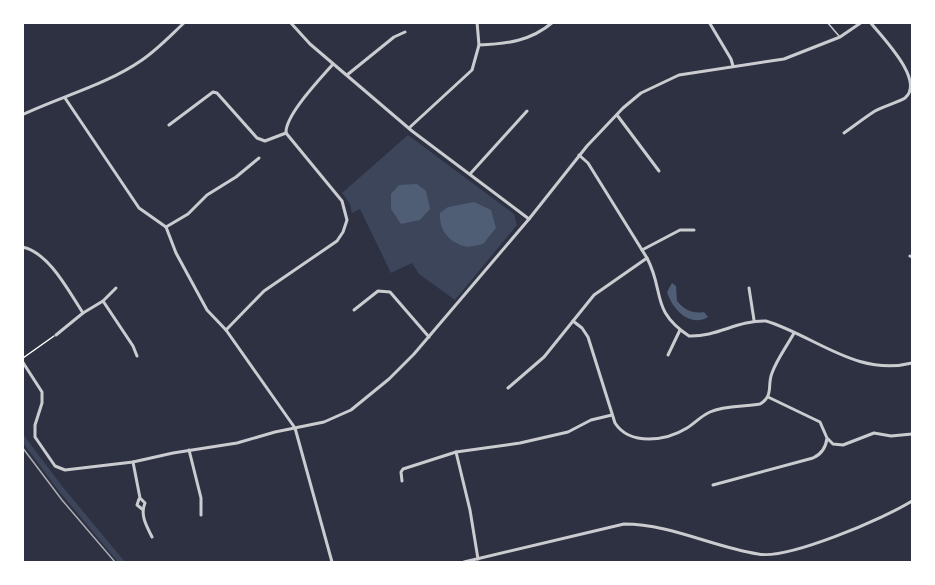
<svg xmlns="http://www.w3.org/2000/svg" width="935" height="585" viewBox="0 0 935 585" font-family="'Alegreya Sans',sans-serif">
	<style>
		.green { fill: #3c4559 }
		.water { fill: #4f5d75 }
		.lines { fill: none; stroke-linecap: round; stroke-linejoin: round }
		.path { stroke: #fff; stroke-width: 1.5 }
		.service { stroke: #caccd0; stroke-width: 1.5 }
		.minor { stroke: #caccd0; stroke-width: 3 }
		.rail { stroke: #abadb3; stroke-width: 1.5 }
	</style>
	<rect width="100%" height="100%" fill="#2d3142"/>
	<!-- green -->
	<g class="green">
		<path d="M408 135 514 214 517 225 455 300 419 274 412 263 391 273 360 209 352 213 350 204 342 193Z"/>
		<path d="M22 433 62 486 125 562H118L58 490 23 443Z"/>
	</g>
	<!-- water -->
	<g class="water">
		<path d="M417 184 426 191 430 209 420 220 401 224 391 209V194L399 185Z"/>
		<path d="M474 202 491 210 496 228 483 244C478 245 469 248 464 246 448 242 439 229 440 213L448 207Z"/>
		<path d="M672 283 676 286 677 301C685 310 692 314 704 312L708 317C690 328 672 309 667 292Z"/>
	</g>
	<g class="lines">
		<!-- path -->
		<path class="path" d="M23 358 54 336"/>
		<!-- service -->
		<path class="service" d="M827 22 839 36"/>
		<!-- minor -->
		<g class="minor">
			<path d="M290 22 310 44 412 131 529 219"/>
			<path d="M709 22 731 59 733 66"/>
			<path d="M479 45C507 44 531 41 553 22"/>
			<path d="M347 75 394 37 405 32"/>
			<path d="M65 98 139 208 166 227"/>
			<path d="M22 115C62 96 106 85 142 60 158 49 171 35 185 22"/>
			<path d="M617 115 659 171"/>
			<path d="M169 125 213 92 217 93 257 138 265 141 286 133"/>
			<path d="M409 128 472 70 479 45 477 22"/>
			<path d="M286 133C285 115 321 78 333 64"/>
			<path d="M844 133C854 126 864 118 875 111 882 107 901 101 905 98 926 81 881 36 870 22"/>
			<path d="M579 155 588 163 647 258C665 292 650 310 689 336 717 337 738 320 766 321 815 336 857 377 912 363"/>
			<path d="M470 174 527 111"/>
			<path d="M166 227 176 253 207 310 226 330 295 428 332 562"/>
			<path d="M166 227 188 214 207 195 236 177 259 158"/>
			<path d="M22 247C49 252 69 292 83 313"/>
			<path d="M642 250 680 230H694"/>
			<path d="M910 256 912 257"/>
			<path d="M749 288 754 320"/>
			<path d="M103 301 133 346 137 356"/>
			<path d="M354 310 378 291 390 292 429 337"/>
			<path d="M573 321 582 328 588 337 615 423C630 446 666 441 687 428 695 423 701 416 710 412 725 405 744 407 760 404 774 396 767 385 772 373 777 359 787 346 794 333"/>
			<path d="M226 330 264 291 337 241 343 232 347 220 342 201 286 133"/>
			<path d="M56 335 83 313 103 301 116 288"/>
			<path d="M668 355 680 330"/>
			<path d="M22 361 42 392V403L35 425V437L55 466 65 470 133 462 173 453 237 443 275 432 324 422 351 410 389 379 414 354 529 219 587 146 623 108 641 93 679 75 784 59 840 37 862 22"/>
			<path d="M508 388 544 357 594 295 647 258"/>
			<path d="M828 439 833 444 843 445 874 433 891 436 912 434"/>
			<path d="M189 450 201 498V515"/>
			<path d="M456 452 470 510 478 559"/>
			<path d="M133 462 140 498 145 503C140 515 146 525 152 537"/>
			<path d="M402 481 401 472 403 469 456 452 520 443 568 432 591 420 612 415"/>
			<path d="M713 485 813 458C822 454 826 447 827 438L820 422 768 397"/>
			<path d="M139 499 137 505 142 509"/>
			<path d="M464 562 624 524C670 524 713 547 758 554 788 560 885 518 912 501"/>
		</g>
		<!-- rail -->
		<path class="rail" d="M22 447 62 500 115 562"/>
	</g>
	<!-- border -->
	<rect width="935" height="585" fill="none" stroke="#ffffff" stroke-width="48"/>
</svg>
